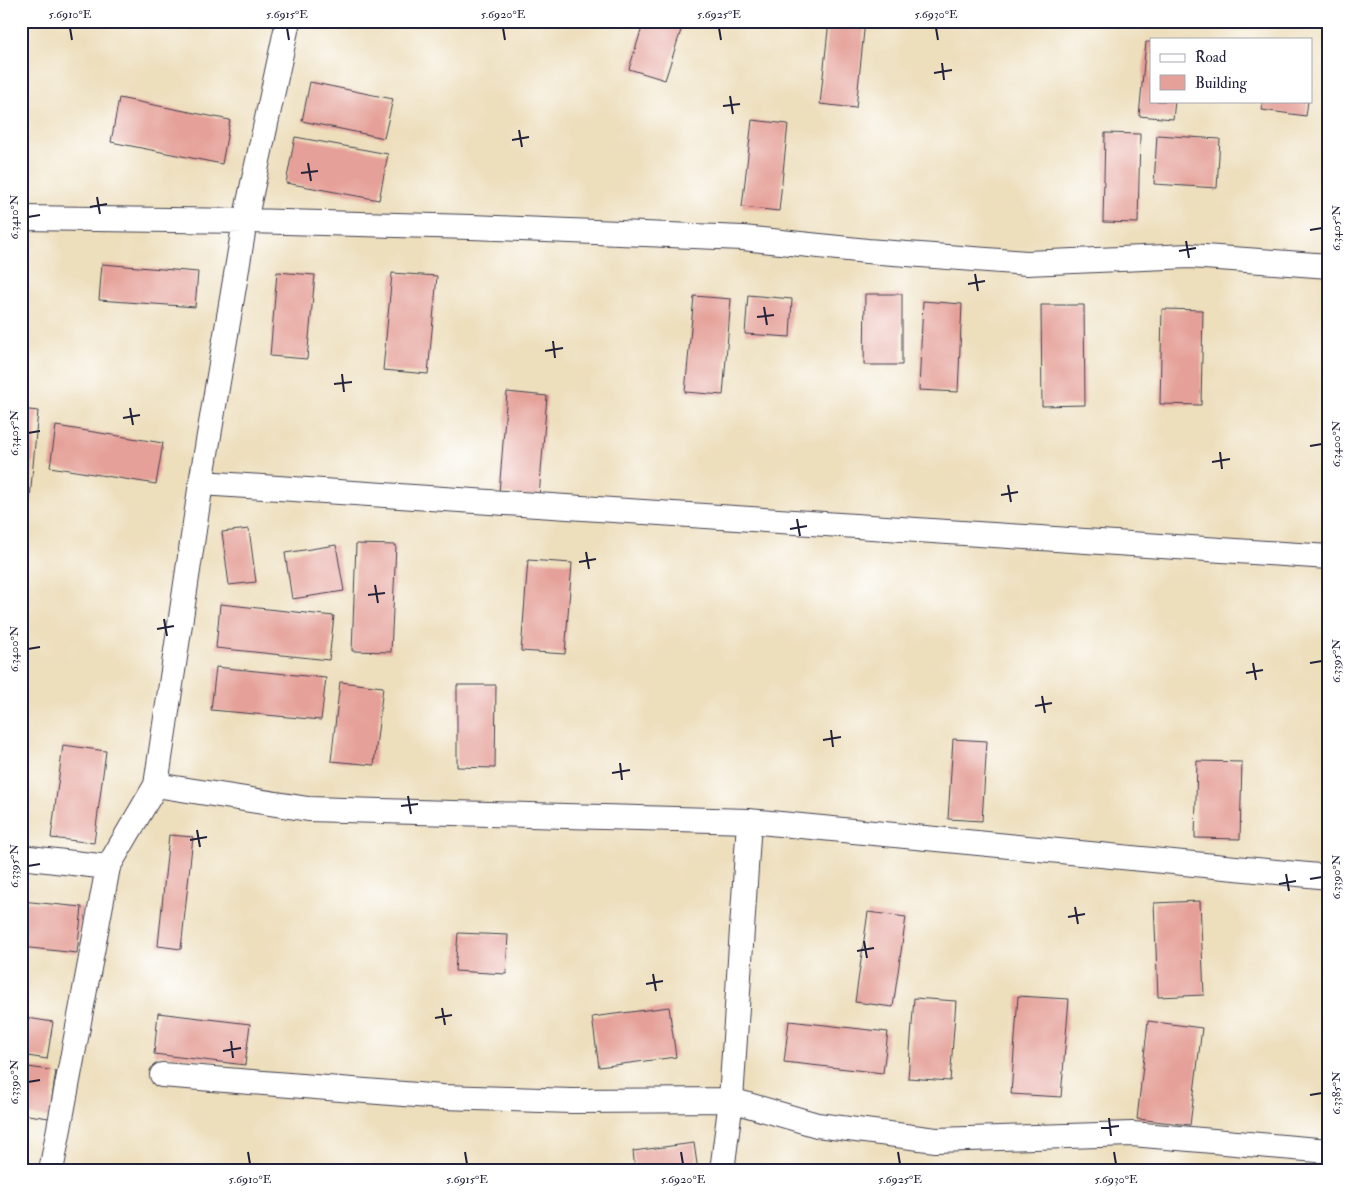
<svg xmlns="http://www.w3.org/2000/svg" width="1350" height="1192" font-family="'IM FELL Double Pica',serif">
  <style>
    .building { fill: #e5a199 }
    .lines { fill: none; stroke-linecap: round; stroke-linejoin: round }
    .street-casing { stroke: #403e4e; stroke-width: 26 }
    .street { stroke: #fff; stroke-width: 24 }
    .ticks { fill: none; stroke: #22223b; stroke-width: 2 }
    .neatline { fill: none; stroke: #22223b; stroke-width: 2 }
    .ticks-label { font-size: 12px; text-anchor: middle; fill: #22223b }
  </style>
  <rect width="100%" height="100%" fill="#fff"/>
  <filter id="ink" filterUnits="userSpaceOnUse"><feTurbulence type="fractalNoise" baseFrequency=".02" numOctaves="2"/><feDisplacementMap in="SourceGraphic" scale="10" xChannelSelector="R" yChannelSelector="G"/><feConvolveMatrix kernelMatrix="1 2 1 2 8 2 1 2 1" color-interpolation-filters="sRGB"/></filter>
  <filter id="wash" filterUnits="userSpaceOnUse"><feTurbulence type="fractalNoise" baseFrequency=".0096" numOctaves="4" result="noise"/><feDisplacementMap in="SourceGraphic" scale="20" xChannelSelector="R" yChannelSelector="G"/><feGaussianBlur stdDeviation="1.12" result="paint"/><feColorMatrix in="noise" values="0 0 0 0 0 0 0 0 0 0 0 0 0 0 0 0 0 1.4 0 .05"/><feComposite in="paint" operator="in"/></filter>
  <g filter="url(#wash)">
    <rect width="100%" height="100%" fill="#eddebc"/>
    <g id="blocks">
      <path class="building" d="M644,21H684L665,80L629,69Z
        M829,21H865L856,108L820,104Z
        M1146,42H1151V101H1175L1173,119L1139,116Z
        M310,82L393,99L384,138L302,121Z
        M119,98L230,120L222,164L111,142Z
        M1263,101H1308L1306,116L1262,110Z
        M752,120L788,124L779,211L742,207Z
        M1105,133L1140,134L1138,223L1103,222Z
        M1157,135L1220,139L1217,188L1154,184Z
        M295,137L388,154L379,200L286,183Z
        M102,264L198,272L195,307L99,300Z
        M277,272L315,275L307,359L270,356Z
        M392,273L437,276L428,374L383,370Z
        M865,294H902V365H864Z
        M748,295L792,299L790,337L745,334Z
        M694,296L731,299L723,395L685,392Z
        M923,301L962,304L958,392L919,390Z
        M1041,305H1084L1085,405L1042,406Z
        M1162,309L1203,310L1201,405L1160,404Z
        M507,392L547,396L539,497L499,493Z
        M21,409L38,411L27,531H21Z
        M56,426L163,443L156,484L50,467Z
        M249,529L256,582L229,585L222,532Z
        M356,544L396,545L391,652L352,651Z
        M336,545L344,591L292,599L285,553Z
        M528,560L572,563L565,654L521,651Z
        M220,604L334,616L329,660L216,648Z
        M216,667L326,678L321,720L211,710Z
        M340,682L383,687L374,765L331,761Z
        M457,685H496L495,768L457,767Z
        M953,739L987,741L982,821L948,819Z
        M63,745L106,751L94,843L51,838Z
        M1197,761L1242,762L1240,839L1195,838Z
        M169,835L193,837L181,949L158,946Z
        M21,901L82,907L77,953L21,947Z
        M1200,901L1204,995L1158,997L1154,903Z
        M868,912L906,917L893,1007L855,1002Z
        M458,933L508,935L506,974L455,971Z
        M1018,996L1069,999L1061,1097L1011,1094Z
        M914,998L956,1001L950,1081L908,1078Z
        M669,1007L676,1057L599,1067L592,1017Z
        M158,1013L250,1024L245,1065L154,1054Z
        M21,1017L53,1022L47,1059L21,1055Z
        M789,1021L888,1032L883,1073L784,1062Z
        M1148,1021L1202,1028L1190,1125L1137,1119Z
        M21,1066L56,1071L49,1118L21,1114Z
        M694,1143L698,1171H635L633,1151Z"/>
    </g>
  </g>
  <g filter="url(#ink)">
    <use href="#blocks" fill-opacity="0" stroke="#403e4e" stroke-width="1"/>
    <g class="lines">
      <g class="street-casing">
        <path id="street" d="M21,218L245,221L471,227L743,238L867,251L1027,263L1190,256L1329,266
          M201,483L1329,557
          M156,785L308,809L749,821L1329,877
          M21,857L108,867
          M162,1075L442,1097L572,1101L731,1100L817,1125L936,1140L1132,1134L1329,1151
          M51,1171L108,867L156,785L201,483L245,221L288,21
          M722,1171L731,1100L749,821"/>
      </g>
      <use href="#street" class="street"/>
    </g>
  </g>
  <path class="ticks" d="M70,28L72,40M287,28L289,40M503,28L505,40M719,28L721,40M936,28L938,40M942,63L944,80M934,73L952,70M730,96L733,114M723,106L740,104M519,130L522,147M512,140L529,137M308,163L311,181M301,173L318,171M97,197L100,214M90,207L107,204M28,217L40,215M1310,230L1322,228M1186,241L1189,258M1179,251L1196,248M975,274L978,291M968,284L985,281M764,307L767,325M757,317L774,315M553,341L555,358M545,351L563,348M342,374L344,392M334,384L352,382M130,408L133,425M123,418L140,415M28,433L40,431M1310,446L1322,444M1220,452L1222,469M1212,462L1230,459M1008,485L1011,502M1001,495L1018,492M797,519L800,536M790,529L807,526M586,552L589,569M579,562L596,559M375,585L378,603M368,595L385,593M164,619L167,636M157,629L174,626M28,649L40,647M1253,663L1256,680M1310,663L1322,661M1246,673L1263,670M1042,696L1045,713M1035,706L1052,703M831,730L833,747M823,740L841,737M620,763L622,780M612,773L630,770M408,796L411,814M401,806L418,804M197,830L200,847M190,840L207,837M28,866L40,864M1286,874L1289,891M1310,879L1322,877M1279,884L1296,881M1075,907L1078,924M1068,917L1085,914M864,941L867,958M857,951L874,948M653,974L656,991M646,984L663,981M442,1008L445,1025M435,1018L452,1015M231,1041L233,1058M223,1051L241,1048M28,1082L40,1080M1310,1095L1322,1093M1109,1118L1111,1136M1101,1128L1119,1126M248,1152L250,1164M465,1152L467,1164M681,1152L683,1164M898,1152L900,1164M1114,1152L1116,1164"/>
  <rect width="1350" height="1192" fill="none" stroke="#fff" stroke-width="55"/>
  <rect x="1150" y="38" width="162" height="65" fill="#ffffff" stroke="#a7a7b1"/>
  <rect x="1160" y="54" width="25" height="8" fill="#ffffff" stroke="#a7a7b1"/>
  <text x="1195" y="62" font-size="15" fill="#22223b">Road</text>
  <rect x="1160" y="75" width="25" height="15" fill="#e5a199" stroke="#a7a7b1"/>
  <text x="1195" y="88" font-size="15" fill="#22223b">Building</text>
  <rect x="28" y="28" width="1294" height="1136" class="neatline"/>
  <g class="ticks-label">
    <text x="70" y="18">5.6910°E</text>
    <text x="287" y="18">5.6915°E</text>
    <text x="503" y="18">5.6920°E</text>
    <text x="719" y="18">5.6925°E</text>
    <text x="936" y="18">5.6930°E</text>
    <text transform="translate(14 217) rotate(-90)" y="4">6.3410°N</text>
    <text transform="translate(1336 228) rotate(-90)" y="4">6.3405°N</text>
    <text transform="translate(14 433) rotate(-90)" y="4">6.3405°N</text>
    <text transform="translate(1336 444) rotate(-90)" y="4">6.3400°N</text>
    <text transform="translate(14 649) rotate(-90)" y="4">6.3400°N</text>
    <text transform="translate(1336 661) rotate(-90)" y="4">6.3395°N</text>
    <text transform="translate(14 866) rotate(-90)" y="4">6.3395°N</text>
    <text transform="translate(1336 877) rotate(-90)" y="4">6.3390°N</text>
    <text transform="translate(14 1082) rotate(-90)" y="4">6.3390°N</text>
    <text transform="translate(1336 1093) rotate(-90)" y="4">6.3385°N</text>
    <text x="250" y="1183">5.6910°E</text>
    <text x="467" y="1183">5.6915°E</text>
    <text x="683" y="1183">5.6920°E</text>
    <text x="900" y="1183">5.6925°E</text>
    <text x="1116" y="1183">5.6930°E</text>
  </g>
</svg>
